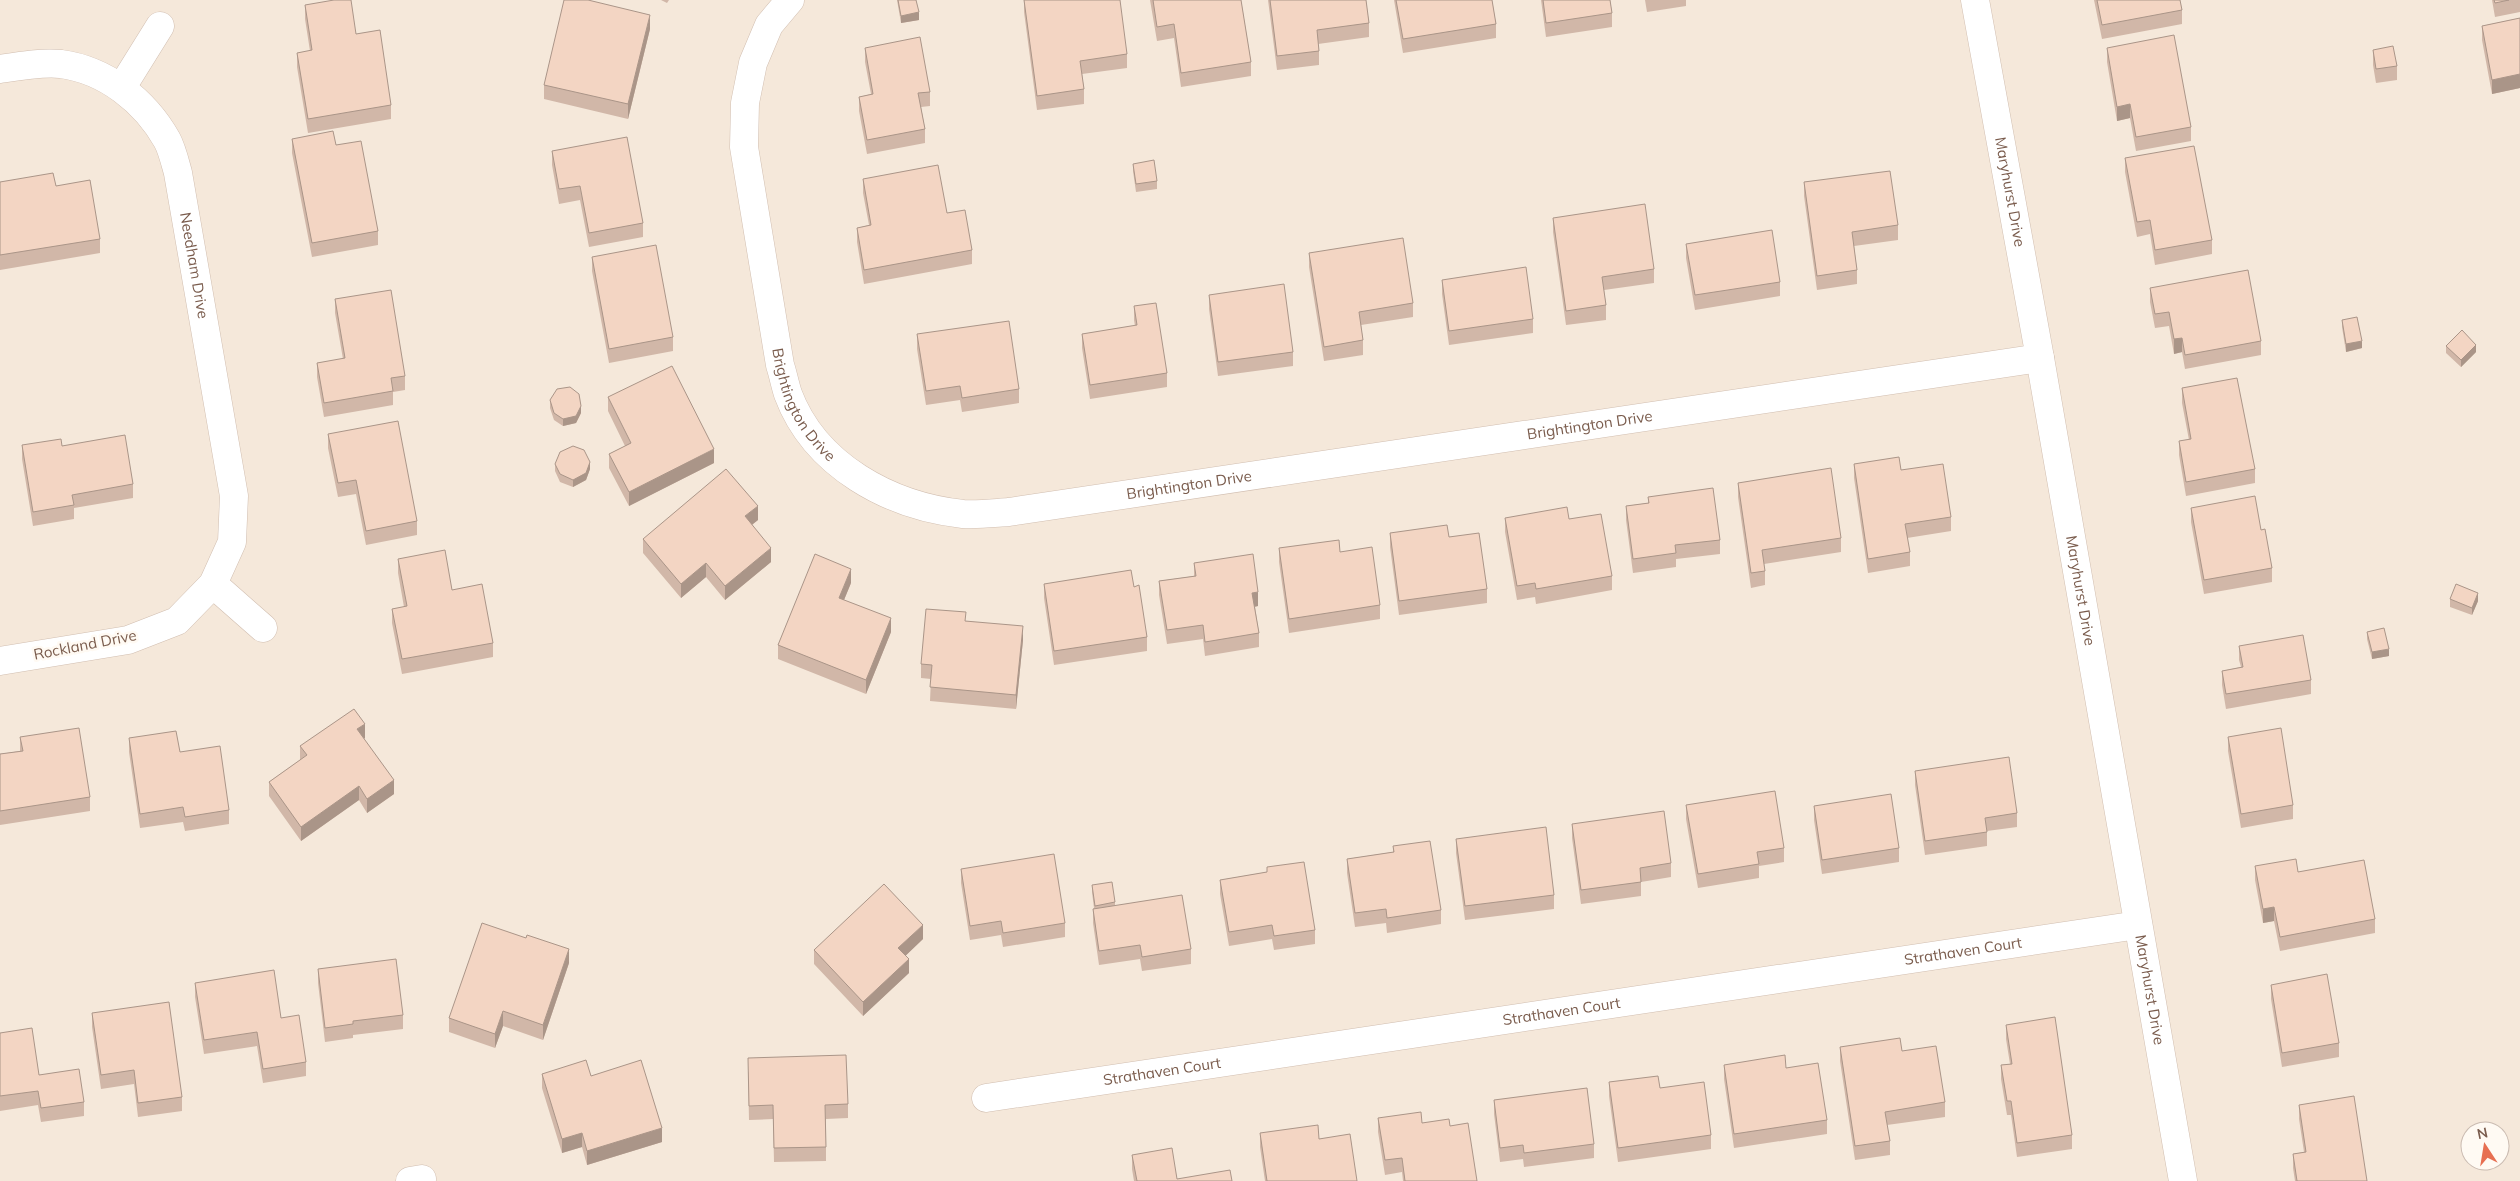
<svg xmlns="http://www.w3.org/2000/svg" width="2520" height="1181" font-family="Mulish,sans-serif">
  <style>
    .residential { fill: #f5e8da; fill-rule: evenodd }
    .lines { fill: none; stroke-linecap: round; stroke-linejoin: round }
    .minor-casing { stroke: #d1beb0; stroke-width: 29 }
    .minor { stroke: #fff; stroke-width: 28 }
    .wall { fill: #d1b7a8 }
    .shaded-wall { fill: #aa9588 }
    .building { fill: #f3d5c3; stroke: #aa9588 }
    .labels { text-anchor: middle; stroke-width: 5; stroke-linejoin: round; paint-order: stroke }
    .street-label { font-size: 15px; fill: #7a5c4d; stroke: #fffaf3 }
  </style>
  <rect width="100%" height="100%" fill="#fdf6ec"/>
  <path class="residential" d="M0,0H2520V1181H0ZM2470,1131H2500V1161H2470Z"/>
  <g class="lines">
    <g class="minor-casing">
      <g id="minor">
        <path id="s1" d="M790,0L769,25L753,63L745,103L744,147L780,365C783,374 785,385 788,394C815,466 890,506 963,514C978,515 994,513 1009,512L2040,358"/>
        <path id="s2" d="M1975,0L2040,358L2183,1181"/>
        <path id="s3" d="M0,69C19,66 42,62 61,64C106,70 145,101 167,140C172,149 175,162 178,173L234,496L232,542L213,584L177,621L128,640L0,661"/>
        <path d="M122,87L160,26"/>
        <path d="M213,584L263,628"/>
        <path id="s4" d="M986,1098L2138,925"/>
        <path d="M410,1181L422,1179"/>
      </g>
    </g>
    <use href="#minor" class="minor"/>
  </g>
  <path class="wall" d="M661,0H669L667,3Z
    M897,0H916L919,20L901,23Z
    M1024,0L1127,54V68L1082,74L1084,89V104L1037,110L1024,12Z
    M1150,0H1241L1251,62V76L1181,87L1174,38L1157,41Z
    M1268,0H1366L1369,23V37L1318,44L1319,51V65L1277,70Z
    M1394,0H1492L1496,24V38L1403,53Z
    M1541,0H1610L1612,13V27L1546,37Z
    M1645,0H1686V6L1647,12Z
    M2094,0H2180L2182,10V24L2102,39Z
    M2492,0H2520V12L2495,17Z
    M305,5L356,34L391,105V119L308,133L297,67V53L310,51L305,19Z
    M2520,18V88L2492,94L2482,40V26Z
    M650,29L628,119L544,99V85Z
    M865,48L930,92V106L921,107L925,129V143L867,154L859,111V97L871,94L865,62Z
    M2107,48L2191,127V141L2136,151L2130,118L2117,121L2107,62Z
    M2373,50L2397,66V80L2376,83L2373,65Z
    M292,139L336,145L378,231V245L312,257L292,153Z
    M552,151L643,223V237L589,247L580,200L559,204L552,165Z
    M2125,158L2212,240V254L2155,265L2150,234L2137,237L2125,172Z
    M1133,164L1157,181V189L1136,192L1133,171Z
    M863,179L947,213L972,250V264L864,284L857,242V228L869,225L863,193Z
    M0,182L56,186L100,239V253L0,270Z
    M1804,182L1898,225V240L1854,246L1857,270V284L1817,290L1804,196Z
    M1553,218L1654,269V283L1604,290L1606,305V320L1566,325L1553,232Z
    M1686,244L1780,282V296L1695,310L1686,258Z
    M1309,253L1413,303V317L1361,325L1363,340V355L1324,361L1309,267Z
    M592,257L673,337V351L609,363L592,271Z
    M1442,280L1533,319V333L1449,345L1442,294Z
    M2150,288L2261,341V355L2185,369L2182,352L2174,354L2169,326L2155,328L2150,302Z
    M1209,295L1293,352V366L1218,376L1209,309Z
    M335,299L405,376V390L393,392V405L324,417L317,377V363L343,359L335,313Z
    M1134,306L1167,373V387L1090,399L1082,348V334L1135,326L1134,320Z
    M2342,320L2362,348L2346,352L2342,327Z
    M917,334L1019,389V403L962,412L960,400L926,405L917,349Z
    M2446,346L2476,352L2461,367L2446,353Z
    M2182,388L2255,469V483L2186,496L2179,455V441L2189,440L2182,403Z
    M608,397L714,463L629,506L609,468V454L625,446L608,411Z
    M550,400L581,413L576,423L563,426L554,420L550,408Z
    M328,434L417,521V535L366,545L356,494L338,497L328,448Z
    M22,445L62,446L133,484V498L74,508V519L33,526L22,459Z
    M555,464L590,469L586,480L573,487L560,482L555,471Z
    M1854,464L1901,470L1951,517V531L1907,538L1910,552V566L1868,573L1854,478Z
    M1738,483L1841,538V552L1764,564L1765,571V585L1751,588L1738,497Z
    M1648,497L1720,540V554L1676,559V567L1633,573L1626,520V506L1648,503Z
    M2191,508L2261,530L2272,568V582L2204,594L2191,522Z
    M1505,518L1612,576V590L1536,604L1535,597L1517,600L1505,532Z
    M758,520L752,525L771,562L725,600L706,577L681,598L643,553V539Z
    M1390,533L1449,537L1487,589V603L1399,615L1390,547Z
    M1279,548L1340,552L1380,605V619L1289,633L1279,562Z
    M398,559L493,643V657L402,674L392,623V609L404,607L398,573Z
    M1194,563L1258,606L1255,607L1259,633V647L1205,656L1203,639L1167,644L1159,595V581L1194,576Z
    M851,583L844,600L891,632L866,694L778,659V645Z
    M1044,584L1134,587L1147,637V651L1054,665L1044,598Z
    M2450,599L2478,601L2472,615L2450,607Z
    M966,621L1023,640L1016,709L930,701L931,679L921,678V664Z
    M2367,632L2389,656L2372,659L2367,639Z
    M2239,646L2311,680V694L2226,709L2222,685V671L2241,667L2239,660Z
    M20,737L90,797V811L0,825V754L20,751Z
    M2228,737L2293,805V819L2241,828L2228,751Z
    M129,738L180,752L229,810V824L185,831L183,822L140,828L129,752Z
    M365,738L364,739L394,794L367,813L359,800L301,841L269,796V782L300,760V746Z
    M1915,771L2017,813V827L1987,831V846L1925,855L1915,785Z
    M1686,805L1784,848V862L1759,866V878L1698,888L1686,819Z
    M1814,806L1899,848V862L1822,874L1814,820Z
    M1572,824L1671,863V877L1641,882V896L1581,904L1572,838Z
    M1456,839L1554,895V909L1465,920L1456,853Z
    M1393,846L1441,910V924L1387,933L1386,923L1355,927L1347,873V859L1393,852Z
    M2255,866L2298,872L2375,919V933L2280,951L2274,921L2263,923L2255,880Z
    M1267,867L1315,930V944L1274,950L1272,939L1229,946L1220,894V880L1267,872Z
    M961,869L1065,923V937L1003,947L1001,935L970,940L961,883Z
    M1092,885L1115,902V905L1191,949V964L1142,971L1140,959L1099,965L1093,923V909L1094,908L1092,892Z
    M923,939L905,956L909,973L863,1016L814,964V950Z
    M569,963L543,1040L503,1026L495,1048L449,1032V1018Z
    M318,969L403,1015V1029L353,1035V1038L325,1042L318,983Z
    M195,983L281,1018L306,1062V1076L263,1083L257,1046L204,1054L195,997Z
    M2271,985L2339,1043V1057L2282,1067L2271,999Z
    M92,1013L182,1097V1111L138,1117L134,1084L101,1089L92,1027Z
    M2006,1025L2072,1135V1149L2017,1157L2011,1115H2007L2001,1079V1065L2010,1064L2006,1039Z
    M0,1033L39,1075L84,1102V1116L41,1122L38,1105L0,1111Z
    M1840,1047L1902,1051L1945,1102V1117L1887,1125L1890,1141V1155L1855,1160L1840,1061Z
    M1724,1065L1827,1120V1134L1734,1148L1724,1079Z
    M748,1072L848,1104V1118L826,1119V1161L774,1162L773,1119L749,1120Z
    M542,1074L591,1076L662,1142L587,1165L582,1147L562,1153L542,1088Z
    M1609,1082L1711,1135V1149L1618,1162L1609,1096Z
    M1494,1100L1594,1144V1158L1524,1167L1523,1159L1500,1162L1494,1114Z
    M2299,1105L2367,1181H2295L2293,1168V1154L2304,1152L2299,1119Z
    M1378,1118L1450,1126L1477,1181H1403L1402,1172L1385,1175L1378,1132Z
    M1260,1133L1357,1181H1265L1260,1147Z
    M1132,1155L1177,1179L1232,1181H1134L1132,1169Z"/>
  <path class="shaded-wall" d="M919,12V20L901,23V16Z
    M650,15V29L628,119V104Z
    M2520,74V88L2492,94V80Z
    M2130,104V118L2117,121V107Z
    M2182,338V352L2174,354V339Z
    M2362,341V348L2346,352V344Z
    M2476,345V352L2461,367V360Z
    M581,406V413L576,423L563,426V419Z
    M714,449V463L629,506V492Z
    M590,462V469L586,480L573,487V480Z
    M758,506V520L745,530V516Z
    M771,548V562L725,600V586Z
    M706,563V577L681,598V584Z
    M851,569V583L839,612V598Z
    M1258,592V606L1252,607V593Z
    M2478,593V601L2472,615V608Z
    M891,618V632L866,694V680Z
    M1023,626V640L1016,709V695Z
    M2389,649V656L2372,659V652Z
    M365,724V738L357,743V729Z
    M394,780V794L367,813V799Z
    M359,786V800L301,841V827Z
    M2274,907V921L2263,923V909Z
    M923,925V939L898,963V948Z
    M569,949V963L543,1040V1025Z
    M909,959V973L863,1016V1002Z
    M503,1011V1026L495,1048V1034Z
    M662,1128V1142L587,1165V1151Z
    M582,1133V1147L562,1153V1139Z"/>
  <path class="building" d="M334,0H351L356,34L380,30L391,105L308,119L297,53L312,50L305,5Z
    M564,0H588L650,15L628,104L544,85Z
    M898,0H916L919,12L901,16Z
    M1024,0H1120L1127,54L1080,61L1084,89L1037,96Z
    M1153,0H1241L1251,62L1181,73L1174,24L1157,27Z
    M1270,0H1366L1369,23L1317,30L1319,51L1277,56Z
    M1396,0H1492L1496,24L1403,39Z
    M1543,0H1610L1612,13L1546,23Z
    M2097,0H2180L2182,10L2102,25Z
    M2494,0H2509L2495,3Z
    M2520,18V74L2492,80L2482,26Z
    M2174,35L2191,127L2136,137L2130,104L2117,107L2107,48Z
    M920,37L930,92L918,93L925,129L867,140L859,97L873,94L865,48Z
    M2393,46L2397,66L2376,69L2373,50Z
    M333,131L336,145L361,141L378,231L312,243L292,139Z
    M627,137L643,223L589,233L580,186L559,189L552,151Z
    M2194,146L2212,240L2155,250L2150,220L2137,222L2125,158Z
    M1154,160L1157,181L1136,184L1133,164Z
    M938,165L947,213L965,210L972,250L864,270L857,228L871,225L863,179Z
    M1890,171L1898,225L1852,232L1857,270L1817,276L1804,182Z
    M53,173L56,186L90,180L100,239L0,255V182Z
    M1645,204L1654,269L1602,277L1606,305L1566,311L1553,218Z
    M1772,230L1780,282L1695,295L1686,244Z
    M1403,238L1413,303L1359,312L1363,340L1324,347L1309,253Z
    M656,245L673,337L609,349L592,257Z
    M1526,267L1533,319L1449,331L1442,280Z
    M2248,270L2261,341L2185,355L2182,338L2174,339L2169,312L2155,314L2150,288Z
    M1284,284L1293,352L1218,362L1209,295Z
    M391,290L405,376L391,378L393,391L324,403L317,363L345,358L335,299Z
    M1156,303L1167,373L1090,385L1082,334L1137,325L1134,306Z
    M2357,317L2362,341L2346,344L2342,320Z
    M1009,321L1019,389L962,398L960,386L926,391L917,334Z
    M2462,330L2476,345L2461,360L2446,346Z
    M672,366L714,449L629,492L609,454L631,443L608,397Z
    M2237,378L2255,469L2186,482L2179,441L2191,439L2182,388Z
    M570,387L579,394L581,406L576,416L563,419L554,413L550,400L557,389Z
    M398,421L417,521L366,531L356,480L338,483L328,434Z
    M125,435L133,484L72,495L74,505L33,512L22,445L61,439L62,446Z
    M573,446L584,450L590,462L586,473L573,480L560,474L555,464L560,452Z
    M1899,457L1901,470L1943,464L1951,517L1905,524L1910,552L1868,559L1854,464Z
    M1831,468L1841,538L1762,550L1765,571L1751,573L1738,483Z
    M726,469L758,506L745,516L771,548L725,586L706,563L681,584L643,539Z
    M1713,488L1720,540L1675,545L1676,553L1633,559L1626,506L1649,503L1648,497Z
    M2255,496L2261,530L2265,529L2272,568L2204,580L2191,508Z
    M1567,507L1569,519L1601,514L1612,576L1536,589L1535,583L1517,586L1505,518Z
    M1447,525L1449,537L1479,533L1487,589L1399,601L1390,533Z
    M1339,540L1340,552L1372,547L1380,605L1289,619L1279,548Z
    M445,550L452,590L482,584L493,643L402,659L392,609L407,606L398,559Z
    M815,554L851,569L839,598L891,618L866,680L778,645Z
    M1253,554L1258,592L1252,593L1259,633L1205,642L1203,625L1167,630L1159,581L1196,576L1194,563Z
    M1131,570L1134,587L1139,585L1147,637L1054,651L1044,584Z
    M2456,584L2478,593L2472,608L2450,599Z
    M926,609L966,612L965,621L1023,626L1016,695L930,687L932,665L921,664Z
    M2384,628L2389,649L2372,652L2367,632Z
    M2303,635L2311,680L2226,694L2222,671L2243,667L2239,646Z
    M354,709L365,724L357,729L394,780L367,799L359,786L301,827L269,782L307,755L300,746Z
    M79,728L90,797L0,811V754L23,751L20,737Z
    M2281,728L2293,805L2241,814L2228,737Z
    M176,731L180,752L220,746L229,810L185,817L183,807L140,814L129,738Z
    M2009,757L2017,813L1985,818L1987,832L1925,841L1915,771Z
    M1775,791L1784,848L1757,852L1759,864L1698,874L1686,805Z
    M1891,794L1899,848L1822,860L1814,806Z
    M1664,811L1671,863L1640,868L1641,882L1581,890L1572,824Z
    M1546,827L1554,895L1465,906L1456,839Z
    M1430,841L1441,910L1387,918L1386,909L1355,913L1347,859L1394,852L1393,846Z
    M1054,854L1065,923L1003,933L1001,921L970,926L961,869Z
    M2296,859L2298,872L2364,860L2375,919L2280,937L2274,907L2263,909L2255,866Z
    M1304,862L1315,930L1274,936L1272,925L1229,932L1220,880L1267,872V867Z
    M1112,882L1115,902L1095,906L1092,885Z
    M884,884L923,925L898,948L909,959L863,1002L814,950Z
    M1182,895L1191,949L1142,957L1140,945L1099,951L1093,909Z
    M482,923L526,938L527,935L569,949L543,1025L503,1011L495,1034L449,1018Z
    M396,959L403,1015L353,1021V1024L325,1028L318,969Z
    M274,970L281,1018L299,1015L306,1062L263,1069L257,1032L204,1040L195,983Z
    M2327,974L2339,1043L2282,1053L2271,985Z
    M169,1002L182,1097L138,1103L134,1070L101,1075L92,1013Z
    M2055,1017L2072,1135L2017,1143L2011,1101H2007L2001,1065L2012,1064L2006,1025Z
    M32,1028L39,1075L79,1069L84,1102L41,1108L38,1091L0,1096V1033Z
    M1900,1038L1902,1051L1936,1046L1945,1102L1885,1112L1890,1141L1855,1146L1840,1047Z
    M846,1055L848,1104L825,1105L826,1147L774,1148L773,1105L749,1106L748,1058Z
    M1785,1055L1786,1068L1818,1063L1827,1120L1734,1134L1724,1065Z
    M586,1060L591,1076L641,1060L662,1128L587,1151L582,1133L562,1139L542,1074Z
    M1658,1076L1660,1088L1704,1082L1711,1135L1618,1148L1609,1082Z
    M1587,1088L1594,1144L1524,1153L1523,1145L1500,1148L1494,1100Z
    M2354,1096L2367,1181H2297L2293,1154L2306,1152L2299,1105Z
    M1421,1112L1422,1123L1449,1119L1450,1126L1468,1123L1477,1181H1405L1402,1158L1385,1160L1378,1118Z
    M1318,1125L1319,1139L1350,1134L1357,1181H1267L1260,1133Z
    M1172,1148L1177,1179L1230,1170L1232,1181H1137L1132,1155Z"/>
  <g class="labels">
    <g class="street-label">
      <text dy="5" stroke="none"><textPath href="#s2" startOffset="195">Maryhurst Drive</textPath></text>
      <text dy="5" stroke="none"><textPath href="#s3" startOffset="325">Needham Drive</textPath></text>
      <text dy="5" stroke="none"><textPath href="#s1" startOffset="426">Brightington Drive</textPath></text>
      <text dy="5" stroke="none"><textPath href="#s1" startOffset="1266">Brightington Drive</textPath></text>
      <text dy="5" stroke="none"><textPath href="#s1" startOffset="861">Brightington Drive</textPath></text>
      <text dy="5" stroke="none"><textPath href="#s2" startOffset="600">Maryhurst Drive</textPath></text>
      <text transform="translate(85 645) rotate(-11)" y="5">Rockland Drive</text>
      <text dy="5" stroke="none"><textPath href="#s4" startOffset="988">Strathaven Court</textPath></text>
      <text dy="5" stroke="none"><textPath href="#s2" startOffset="1005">Maryhurst Drive</textPath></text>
      <text dy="5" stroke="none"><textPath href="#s4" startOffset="582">Strathaven Court</textPath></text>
      <text dy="5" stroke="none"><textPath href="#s4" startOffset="178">Strathaven Court</textPath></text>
    </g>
  </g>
  <g transform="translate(2485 1146) rotate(348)"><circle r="24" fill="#fffaf3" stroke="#cabbb1"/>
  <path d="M0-4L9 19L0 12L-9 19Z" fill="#e76f51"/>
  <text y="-8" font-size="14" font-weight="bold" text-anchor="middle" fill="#7a5c4d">N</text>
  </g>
</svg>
